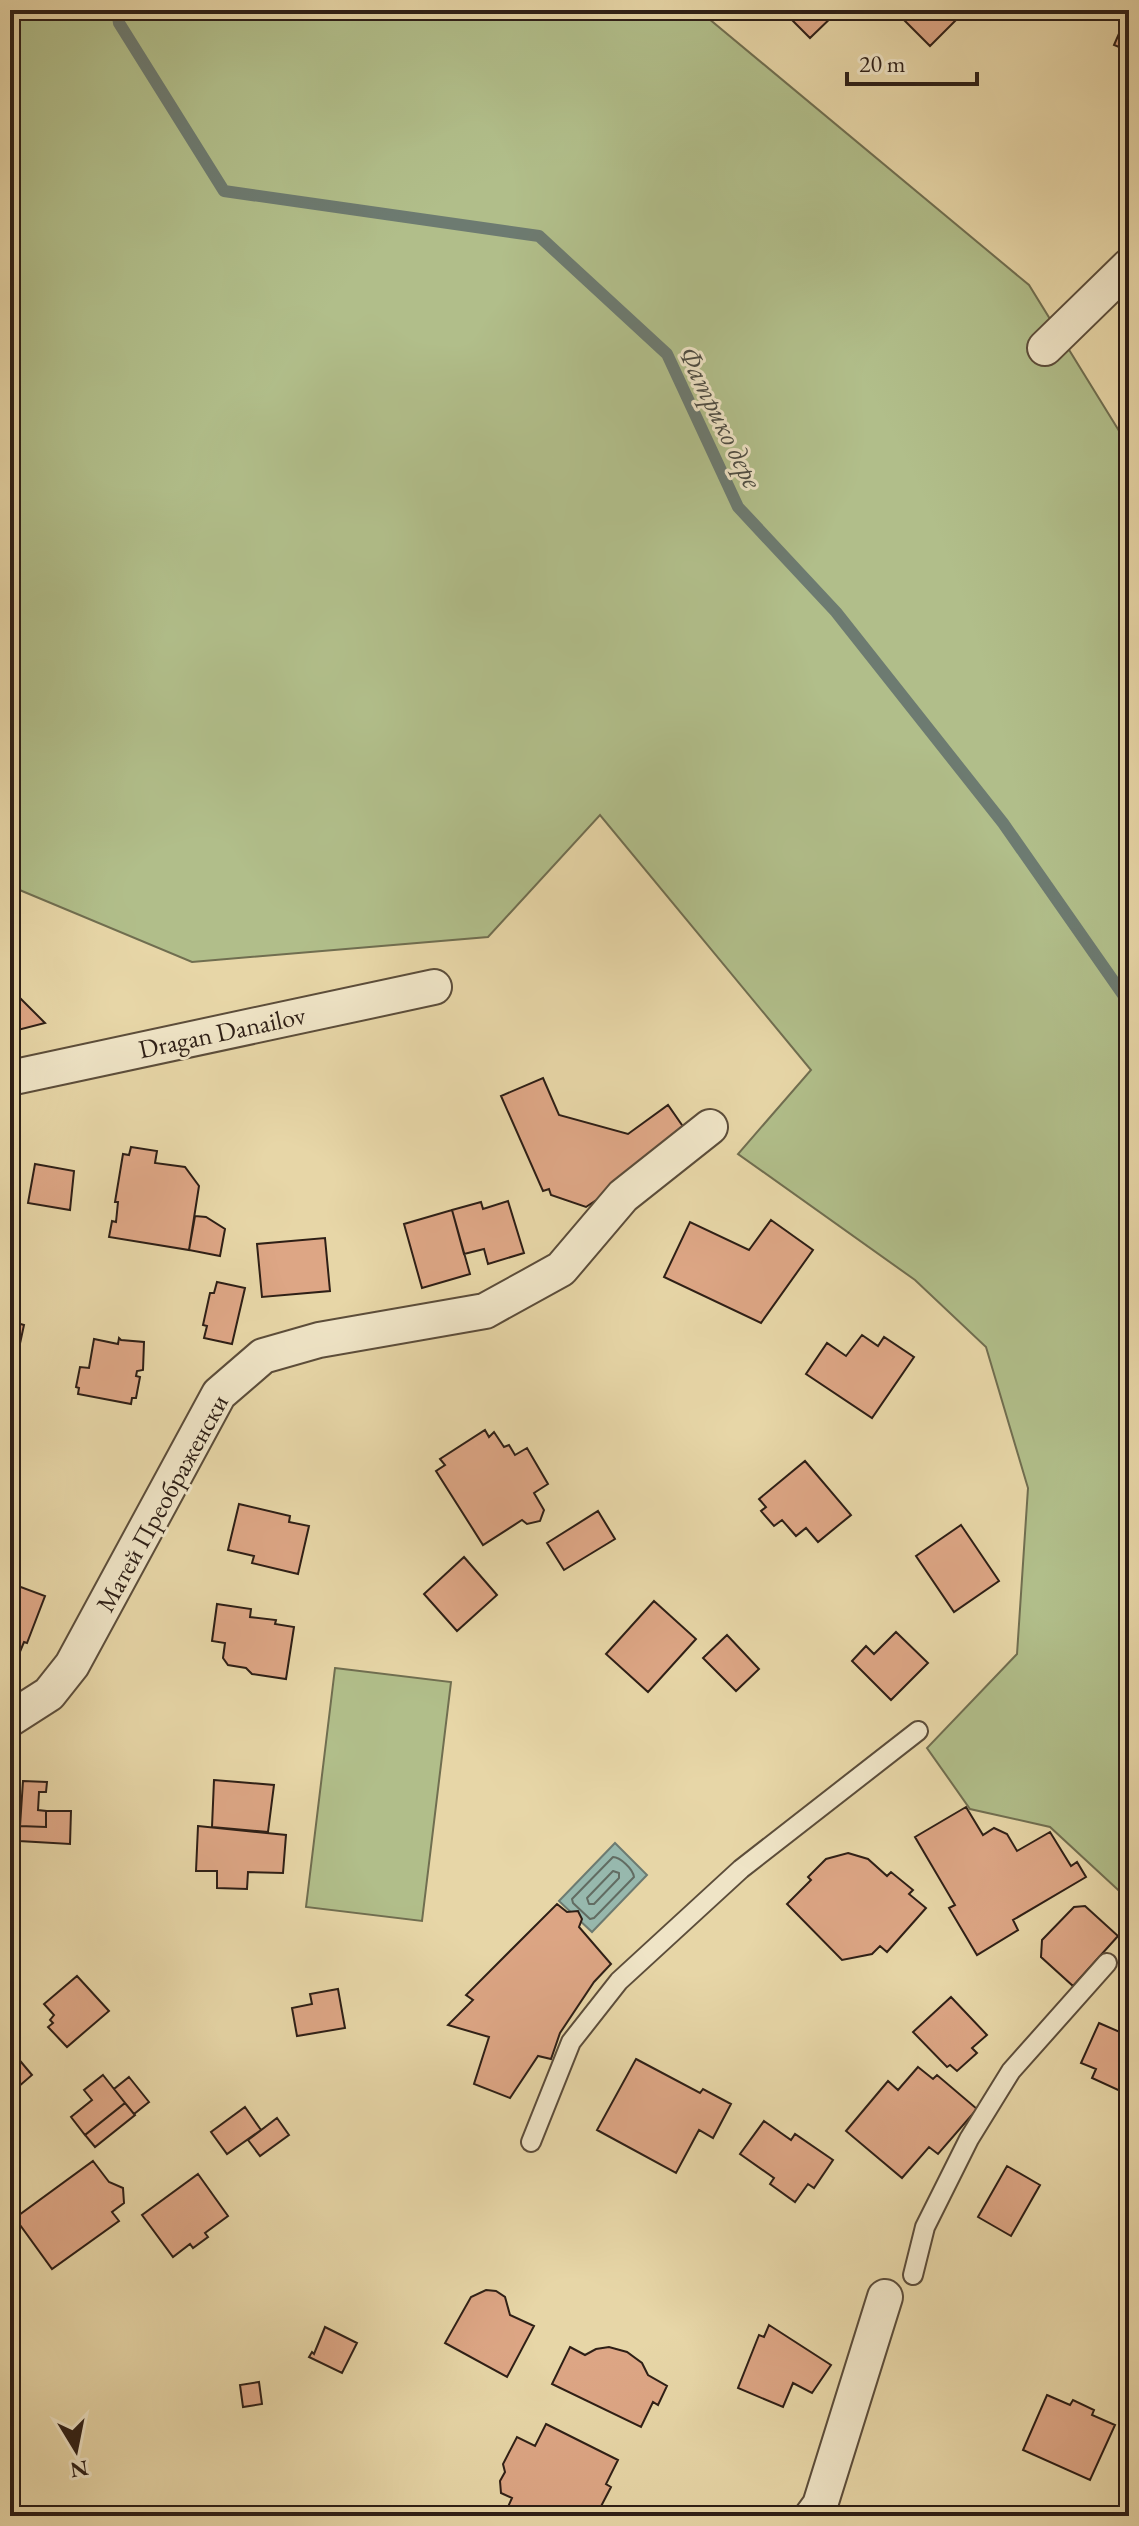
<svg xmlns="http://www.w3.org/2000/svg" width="1139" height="2526" font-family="'EB Garamond',serif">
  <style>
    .green { fill: #b1be8a; stroke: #706e50; stroke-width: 2 }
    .water { fill: #97b8ad; stroke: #6d7b71; stroke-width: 2 }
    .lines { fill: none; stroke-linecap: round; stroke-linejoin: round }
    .shore { stroke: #626c62; stroke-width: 2 }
    .stream { stroke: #6d7b71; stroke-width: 12 }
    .building { fill: #dda685; stroke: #2e1f16; stroke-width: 2 }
    .service-casing { stroke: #5c4d3a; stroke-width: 22 }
    .minor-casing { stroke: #5c4d3a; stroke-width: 38 }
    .service { stroke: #efe4c6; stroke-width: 18 }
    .minor { stroke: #efe4c6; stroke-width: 34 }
    .labels { text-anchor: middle; stroke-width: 6; stroke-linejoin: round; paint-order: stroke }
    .street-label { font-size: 26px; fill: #2e1f16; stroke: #efe4c6 }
    .water-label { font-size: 28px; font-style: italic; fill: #4e4d43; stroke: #efe4c6 }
  </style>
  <rect width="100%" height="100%" fill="#e7d6a7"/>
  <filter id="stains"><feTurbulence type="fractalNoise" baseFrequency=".0025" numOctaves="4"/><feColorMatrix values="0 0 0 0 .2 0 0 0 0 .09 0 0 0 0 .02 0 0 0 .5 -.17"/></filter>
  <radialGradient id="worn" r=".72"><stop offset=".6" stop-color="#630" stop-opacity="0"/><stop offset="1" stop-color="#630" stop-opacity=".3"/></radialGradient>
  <path class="green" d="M10,10H708V18L1029,285L1129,447V1900L1050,1827L970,1809L927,1748L1017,1654L1028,1488L986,1347L915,1280L738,1154L811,1070L600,815L488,937L192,962L10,886Z
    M335,1668L451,1682L422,1921L306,1907Z"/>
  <path class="water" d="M615,1843L647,1875L592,1932L559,1901Z"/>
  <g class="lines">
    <path class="shore" d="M613,1857C620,1857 633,1869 634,1877L594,1918L590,1919L573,1903L572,1899Z
      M613,1871L619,1873V1878L594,1904H589L587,1898Z"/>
    <path class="stream" d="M117,10L119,23L224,191L539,236L667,354L738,507L836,612L1003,823L1124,996L1126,1154L1129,1163"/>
  </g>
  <path class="building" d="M782,10H839L810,38Z
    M897,10H966L930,46L895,11Z
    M1129,11V51L1114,45Z
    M10,988L45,1023L10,1032Z
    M543,1078L559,1115L628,1134L668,1105L691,1138L597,1205L595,1201L586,1207L551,1195L549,1189L543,1191L501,1096Z
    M131,1147L157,1151L155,1163L185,1167L199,1186L189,1250L109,1237L112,1221L116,1222L118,1202H115L123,1154L129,1155Z
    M35,1164L74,1171L70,1210L28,1203Z
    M508,1201L524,1253L488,1264L484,1249L464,1254L452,1210L481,1202L483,1209Z
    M452,1210L470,1274L422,1288L404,1224Z
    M195,1216L206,1217L225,1229L220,1256L189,1250Z
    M771,1220L813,1250L761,1323L664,1277L690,1222L749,1250Z
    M325,1238L330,1291L262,1297L257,1244Z
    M217,1282L245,1288L232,1344L204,1338L207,1326L203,1325L210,1293H214Z
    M10,1321L24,1325L13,1376L10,1375Z
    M862,1335L878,1346L884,1337L914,1357L872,1418L806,1374L827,1343L846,1356Z
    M119,1338L121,1340L144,1342L143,1370L137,1371L136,1376L140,1377L136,1398H132L131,1404L78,1394L79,1388L76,1387L80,1367L89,1368L94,1339L118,1344Z
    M485,1430L489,1437L494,1432L504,1447L509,1445L515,1455L527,1448L548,1484L534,1493L544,1510L540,1521L527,1524L522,1520L483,1545L436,1471L445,1465L440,1459Z
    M805,1461L851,1515L818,1542L806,1528L796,1536L782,1520L774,1526L761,1511L766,1507L759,1499Z
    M239,1504L290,1516L289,1522L309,1526L298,1574L252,1563L254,1556L228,1550Z
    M598,1511L615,1539L564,1570L547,1543Z
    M961,1525L999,1581L954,1612L916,1556Z
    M464,1557L497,1595L457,1631L424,1594Z
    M10,1583L45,1596L27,1643L24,1642L17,1659L10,1656Z
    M654,1601L696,1639L648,1692L606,1654Z
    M217,1604L251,1609L250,1617L276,1620L275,1624L294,1627L286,1679L252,1674L246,1668L228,1665L223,1658L225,1643L212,1641Z
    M896,1632L928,1663L891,1700L852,1661L866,1646L874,1654Z
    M727,1635L759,1669L736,1691L703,1658Z
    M214,1780L274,1785L268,1832L212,1827Z
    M23,1781L47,1782L46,1792H39L38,1810L46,1811V1827L20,1826Z
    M966,1807L983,1835L994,1828L1007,1834L1017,1851L1050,1832L1071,1866L1077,1862L1086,1877L1013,1920L1018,1930L977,1955L949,1908L955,1905L915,1837Z
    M46,1811H71L70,1844L19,1841L20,1826L46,1827Z
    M198,1826L286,1835L283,1873L248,1872L247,1889L217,1888V1871H196Z
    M848,1853L868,1859L887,1876L891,1872L913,1890L909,1894L926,1908L887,1952L880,1946L872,1954L842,1960L787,1904L811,1880L808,1877L826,1859Z
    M557,1904L567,1912L578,1911L582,1919L579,1927L611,1964L594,1982L560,2033L551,2059L538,2056L510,2098L474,2084L489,2037L448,2025L473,2000L466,1995Z
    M1085,1906L1118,1936L1073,1986L1041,1957L1042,1940L1074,1907Z
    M77,1976L109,2011L67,2047L48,2027L53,2023L50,2020L54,2015L44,2004Z
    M338,1989L345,2028L297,2036L292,2008L312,2004L310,1994Z
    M951,1997L987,2035L972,2048L977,2053L957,2071L950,2065L947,2067L913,2032Z
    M1099,2023L1129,2036V2095L1092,2078L1096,2069L1081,2063Z
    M11,2050L32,2075L10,2094V2051Z
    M636,2059L700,2093L703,2089L731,2104L713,2138L699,2130L676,2173L597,2130Z
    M918,2067L933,2079L937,2075L977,2109L938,2154L929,2147L902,2178L846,2131L888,2081L898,2090Z
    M103,2075L125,2103L85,2135L71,2117L92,2100L84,2090Z
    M129,2077L149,2102L134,2114L114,2089Z
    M125,2103L135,2115L95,2147L85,2135Z
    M245,2107L261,2130L227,2154L211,2132Z
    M277,2118L289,2135L260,2156L248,2140Z
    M764,2121L791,2140L795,2134L833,2160L814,2188L808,2184L795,2202L770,2184L774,2178L740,2154Z
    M93,2161L109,2182L123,2188L124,2203L112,2212L119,2221L52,2269L15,2218Z
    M1007,2166L1040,2185L1011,2236L978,2217Z
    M198,2174L228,2216L205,2233L208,2237L193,2248L190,2244L173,2257L142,2215Z
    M486,2290L496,2291L505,2297L510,2315L534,2326L507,2377L445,2343L471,2297Z
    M769,2325L831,2365L812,2393L793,2383L783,2407L738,2388L759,2335L764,2337Z
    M325,2327L357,2343L342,2373L309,2357L312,2352L314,2354Z
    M570,2347L585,2355L596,2349L609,2347L627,2352L642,2363L648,2375L667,2386L658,2405L653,2402L641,2427L552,2384Z
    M259,2382L262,2404L243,2407L240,2385Z
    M1047,2395L1070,2405L1073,2400L1094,2410L1092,2415L1115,2425L1090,2480L1023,2450Z
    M546,2424L618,2460L606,2484L611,2487L596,2516H521L507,2509L512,2498L501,2493L500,2481L505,2472L503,2464L517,2437L535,2446Z"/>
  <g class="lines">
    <g class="service-casing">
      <path id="service" d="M531,2142L571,2042L619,1981L741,1869L918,1731
        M913,2275L925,2227L969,2139L1011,2071L1107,1963"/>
    </g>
    <g class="minor-casing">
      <path id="minor" d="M1045,348L1129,266
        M10,1078L434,987
        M10,1719L49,1694L72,1665L219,1394L263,1356L319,1340L485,1311L561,1269L623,1196L710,1127
        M812,2516L820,2505L885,2297"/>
    </g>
    <use href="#service" class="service"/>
    <use href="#minor" class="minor"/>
  </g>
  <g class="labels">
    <g class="street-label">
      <text transform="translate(222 1032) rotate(-12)" y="9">Dragan Danailov</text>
      <text transform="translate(162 1503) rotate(-61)" y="9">Матей Преображенски</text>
    </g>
    <g class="water-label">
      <text transform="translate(721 417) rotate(64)" y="10">Фатрико дере</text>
    </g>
  </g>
  <rect width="1139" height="2526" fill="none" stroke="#e7d6a7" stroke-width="40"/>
  <rect x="12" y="12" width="1115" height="2502" fill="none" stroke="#2e1f16" stroke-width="4"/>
  <rect x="20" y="20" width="1099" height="2486" fill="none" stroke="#2e1f16" stroke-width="2"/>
  <g transform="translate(76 2450) rotate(170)" stroke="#efe4c6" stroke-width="6" paint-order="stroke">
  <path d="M0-6L14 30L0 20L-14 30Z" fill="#2e1f16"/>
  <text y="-12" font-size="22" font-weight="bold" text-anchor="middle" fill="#2e1f16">N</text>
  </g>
  <path d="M847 72v12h130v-12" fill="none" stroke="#2e1f16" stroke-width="4"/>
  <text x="859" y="72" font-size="24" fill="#2e1f16" stroke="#efe4c6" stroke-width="6" paint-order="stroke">20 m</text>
  <rect width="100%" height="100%" filter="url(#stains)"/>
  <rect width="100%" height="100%" fill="url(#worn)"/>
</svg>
